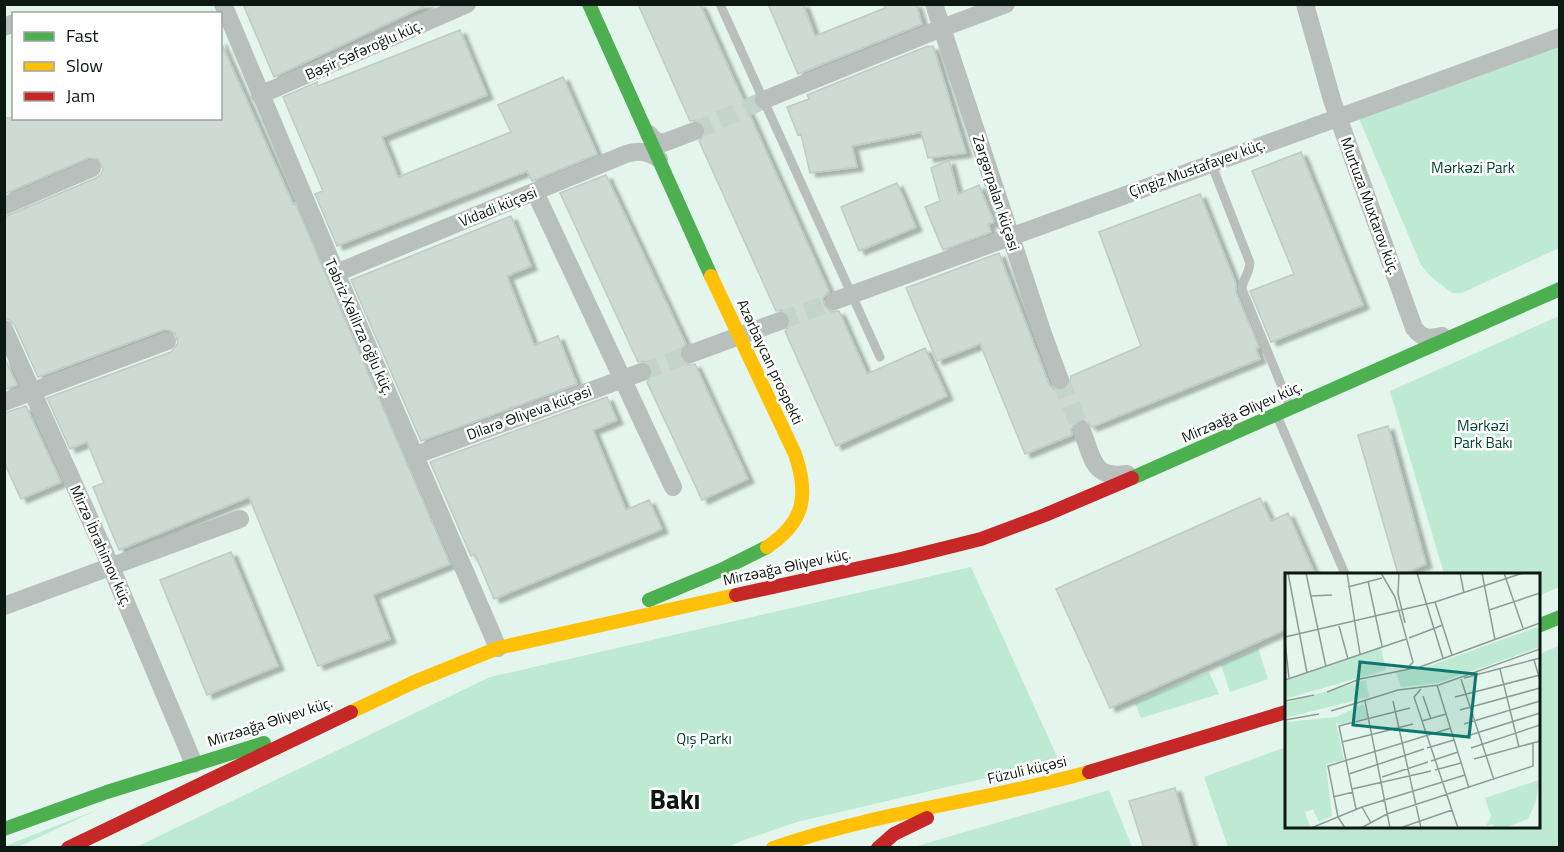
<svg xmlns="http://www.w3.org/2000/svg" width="1564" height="852" font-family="'Titillium Web',sans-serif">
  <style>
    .green { fill: #beead4 }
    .building { fill: #cddbd4; stroke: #beccc5; stroke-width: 1.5; filter: url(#shadow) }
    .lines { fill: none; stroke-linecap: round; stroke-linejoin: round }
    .street-tunnel { stroke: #c3d4cb; stroke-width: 18; stroke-dasharray: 18 9; stroke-linecap: butt }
    .lane { stroke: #b8bfbc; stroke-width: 9 }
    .street { stroke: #b8bfbc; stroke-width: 18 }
    .fast { stroke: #4caf50; stroke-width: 14 }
    .slow { stroke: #ffc107; stroke-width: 14 }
    .jam { stroke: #c62828; stroke-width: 14 }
    .labels { text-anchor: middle; stroke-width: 5; stroke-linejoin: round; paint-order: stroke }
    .street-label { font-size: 15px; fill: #0c1812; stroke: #fff }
    .park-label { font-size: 15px; fill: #00452e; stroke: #fff }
    .town-label { font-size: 27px; font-weight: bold; fill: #0c1812; stroke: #fff }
    .inset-road { fill: none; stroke: #8d9d95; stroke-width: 1.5 }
    .view { fill: #0f766e; fill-opacity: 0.15; stroke: #0f766e; stroke-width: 3 }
    .inset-edge { fill: none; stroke: #0c1812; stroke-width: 3 }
  </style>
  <defs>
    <filter id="shadow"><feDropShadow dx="6" dy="4" stdDeviation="1.5" flood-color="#0004"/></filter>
  </defs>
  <rect width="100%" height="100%" fill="#e3f5ec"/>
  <path class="green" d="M1559,44V248L1462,293H1452L1431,277L1421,265L1358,116Z
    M1559,316V587L1539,596L1538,574H1444L1390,391Z
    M971,567L1059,761L797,822L741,841L728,847L134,848L490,677Z
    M1559,646V847H1228L1204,777L1286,747V826H1538L1539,654Z
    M1258,648L1268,679L1230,692L1221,665Z
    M1209,672L1219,694L1141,718L1135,703Z
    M1109,790L1132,847H914Z
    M99,809L18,847L5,848V846Z"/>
  <path class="building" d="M243,4H429L274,77Z
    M638,4H700L829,291L823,298L824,305L831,312L839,311L867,374L925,348L947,396L836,446L785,331L791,323L790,317L782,310L776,311L699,141L706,133L705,127L697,120L690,121Z
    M768,4H803L815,36L885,8L884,4H916L922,24L798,74Z
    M460,30L487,95L382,137L398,177L511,132L498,105L563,77L597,154L532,181L527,171L337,246L315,194L323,191L283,97L317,82L318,86Z
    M220,40L293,204L295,203L450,564L373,595L390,639L318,666L249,497L119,550L93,487L104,483L87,442L70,449L47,398L171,352L178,343L175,333L169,330H163L38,377L14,324L10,320L4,318V217L96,178L101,174L103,169L98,159L88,158L4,194V118H220Z
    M928,46L929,47L933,46L966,153L928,158L921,132L852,146L857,167L810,173L801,134L798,135L787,107L809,99L807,95Z
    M1301,152L1363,305L1271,342L1250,291L1294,274L1252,171Z
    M949,160L958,194L979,185L994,222L988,224L991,232L943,250L925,207L940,201L931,168Z
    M606,175L686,344L679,352L680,358L688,365L695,364L748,479L702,500L647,382L653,374L652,368L644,361L638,362L560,193Z
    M897,183L916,227L859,251L841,207Z
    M1200,194L1236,284V292L1259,347L1256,349L1260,359L1092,427L1084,420L1078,421L1071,429L1072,435L1025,454L980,344L937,361L906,288L999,253L1049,384L1053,389L1063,391L1069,387L1071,376L1141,346L1099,232Z
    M511,216L531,266L507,276L534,345L558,336L577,384L421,441L351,280Z
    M4,357L17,385L4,390Z
    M607,397L617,420L593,430L626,510L649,500L662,529L494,599L475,554L471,556L430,462Z
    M26,406L61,482L21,499L4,462V413Z
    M1388,426L1426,564L1403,574H1398L1358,435Z
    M1260,498L1271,521L1288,513L1315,574H1287V629L1110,708L1056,589Z
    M231,552L278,666L207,695L160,580Z
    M1175,788L1193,848H1144L1129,801Z"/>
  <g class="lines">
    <path class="street-tunnel" d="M695,131L764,100
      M780,321L834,301
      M642,372L690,354
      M1060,380L1082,431"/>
    <path class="lane" d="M720,4L880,357
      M1211,163L1250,263C1249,274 1243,279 1242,289L1289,404
      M1278,418L1345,574"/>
    <path class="street" d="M223,4L336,273L498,648
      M934,4L1043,334L1060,380
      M1305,4L1332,100L1414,328C1422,339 1430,339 1442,336
      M4,27L14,23
      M260,95L467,4
      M764,100L942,28L1006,4
      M649,134L654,140L663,143L695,131
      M535,192L673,487
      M4,206L92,168
      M336,273L626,154C638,150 648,151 659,159
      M834,301L1560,37
      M4,329L105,553L194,764
      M690,354L780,321
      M4,402L167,341
      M1082,431C1093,458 1092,479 1127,474
      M416,455L642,372
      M4,606L240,519"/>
    <path class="fast" d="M589,4L711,276
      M1132,478L1560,289
      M649,600L721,570L767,547
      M1538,626L1560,617
      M4,829L107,792L264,743"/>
    <path class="slow" d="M711,276L795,454C809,495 805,522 767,547
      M351,712L414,682L498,648L736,595
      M773,848C876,812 985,801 1089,772"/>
    <path class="jam" d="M736,595L901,559L981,539L1045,515L1132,478
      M1089,772L1286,712
      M68,848L351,712
      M878,848L894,834L927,818"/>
  </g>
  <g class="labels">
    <g class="street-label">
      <text transform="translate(364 50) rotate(-24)" y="5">Bəşir Səfəroğlu küç.</text>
      <text transform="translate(1197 168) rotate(-20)" y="5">Çingiz Mustafayev küç.</text>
      <text transform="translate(996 193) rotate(72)" y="5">Zərgərpalan küçəsi</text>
      <text transform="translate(1370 206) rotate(70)" y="5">Murtuza Muxtarov küç.</text>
      <text transform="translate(498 207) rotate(-22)" y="5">Vidadi küçəsi</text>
      <text transform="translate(359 327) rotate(66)" y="5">Təbriz Xəlilrza oğlu küç.</text>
      <text transform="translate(770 362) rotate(65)" y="5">Azərbaycan prospekti</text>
      <text transform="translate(1242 412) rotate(-24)" y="5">Mirzəağa Əliyev küç.</text>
      <text transform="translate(529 413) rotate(-20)" y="5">Dilarə Əliyeva küçəsi</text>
      <text transform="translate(101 546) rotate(66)" y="5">Mirzə İbrahimov küç.</text>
      <text transform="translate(787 567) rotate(-12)" y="5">Mirzəağa Əliyev küç.</text>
      <text transform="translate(270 722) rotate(-18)" y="5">Mirzəağa Əliyev küç.</text>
      <text transform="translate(1027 770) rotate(-13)" y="5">Füzuli küçəsi</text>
    </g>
    <g class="park-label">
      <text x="1473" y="173">Mərkəzi Park</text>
      <text x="1483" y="431">Mərkəzi<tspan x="1483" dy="17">Park Bakı</tspan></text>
      <text x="704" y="744">Qış Parkı</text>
    </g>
    <g class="town-label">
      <text x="675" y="809">Bakı</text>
    </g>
  </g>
  <g transform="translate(1285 573)">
    <rect width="255" height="255" fill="#e3f5ec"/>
    <path d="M255,53V74L153,110L116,114L111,99L136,96ZM96,75L101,97L0,126V107ZM81,107L84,124L0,145V130ZM78,131L84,145L56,152L51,149L59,187L41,191L47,243L34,249L28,236L20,239L25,254L0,255V149L51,144ZM254,207L251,229L243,246L219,255H210L208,251L201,253L206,243L200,225Z" fill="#beead4"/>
    <path class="inset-road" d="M3,0L22,100M21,0L41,94M62,0L75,81M96,0L110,24L128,89L122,96M114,0L113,21L120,50M132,0L158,85M175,0L179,20M197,0L210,67M219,0L238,55M83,8L97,73M63,14L97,5M26,23L47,22M150,29L167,82M204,37L255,20M54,53L63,86M0,64L150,29L238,0M124,65L158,52M0,68L4,105M249,87L255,107M215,96L234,174M179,105L255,85M176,106L209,207M0,107L121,66M152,112L184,215M136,116L129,124L173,255M42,119L75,106L135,94L255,50M138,123L146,146M170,124L255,102M0,128L29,122M80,128L105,255M108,128L136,255M175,137L255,115M46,138L113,117L154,112L255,76M0,147L34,141M137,148L161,141M179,151L255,128M182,163L255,140M57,169L128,151M142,175L169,167M186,175L255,152M189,186L255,168M146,188L173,179M150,197L176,190M64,201L139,176M97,204L143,189M67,216L146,198M48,224L68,219M77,234L86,250M71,236L54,153L125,135M26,255L77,234L180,202M60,255L53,244L43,193L166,155M76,255L102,241L248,193V170M115,255L167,237"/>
    <path class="view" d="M75,89L191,101L184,164L68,152Z"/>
    <rect width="255" height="255" class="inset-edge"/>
  </g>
  <rect width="1564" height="852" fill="none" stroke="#0c1812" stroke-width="12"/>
  <rect x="12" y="12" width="210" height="108" fill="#ffffff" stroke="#9ea3a0" stroke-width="1.5"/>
  <rect x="24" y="32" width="30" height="9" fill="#4caf50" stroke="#9ea3a0" stroke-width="1.5"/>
  <text x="66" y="42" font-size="18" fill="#0c1812">Fast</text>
  <rect x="24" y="62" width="30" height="9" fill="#ffc107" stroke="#9ea3a0" stroke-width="1.5"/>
  <text x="66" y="72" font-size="18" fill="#0c1812">Slow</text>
  <rect x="24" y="92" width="30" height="9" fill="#c62828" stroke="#9ea3a0" stroke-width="1.5"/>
  <text x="66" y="102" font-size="18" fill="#0c1812">Jam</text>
</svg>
